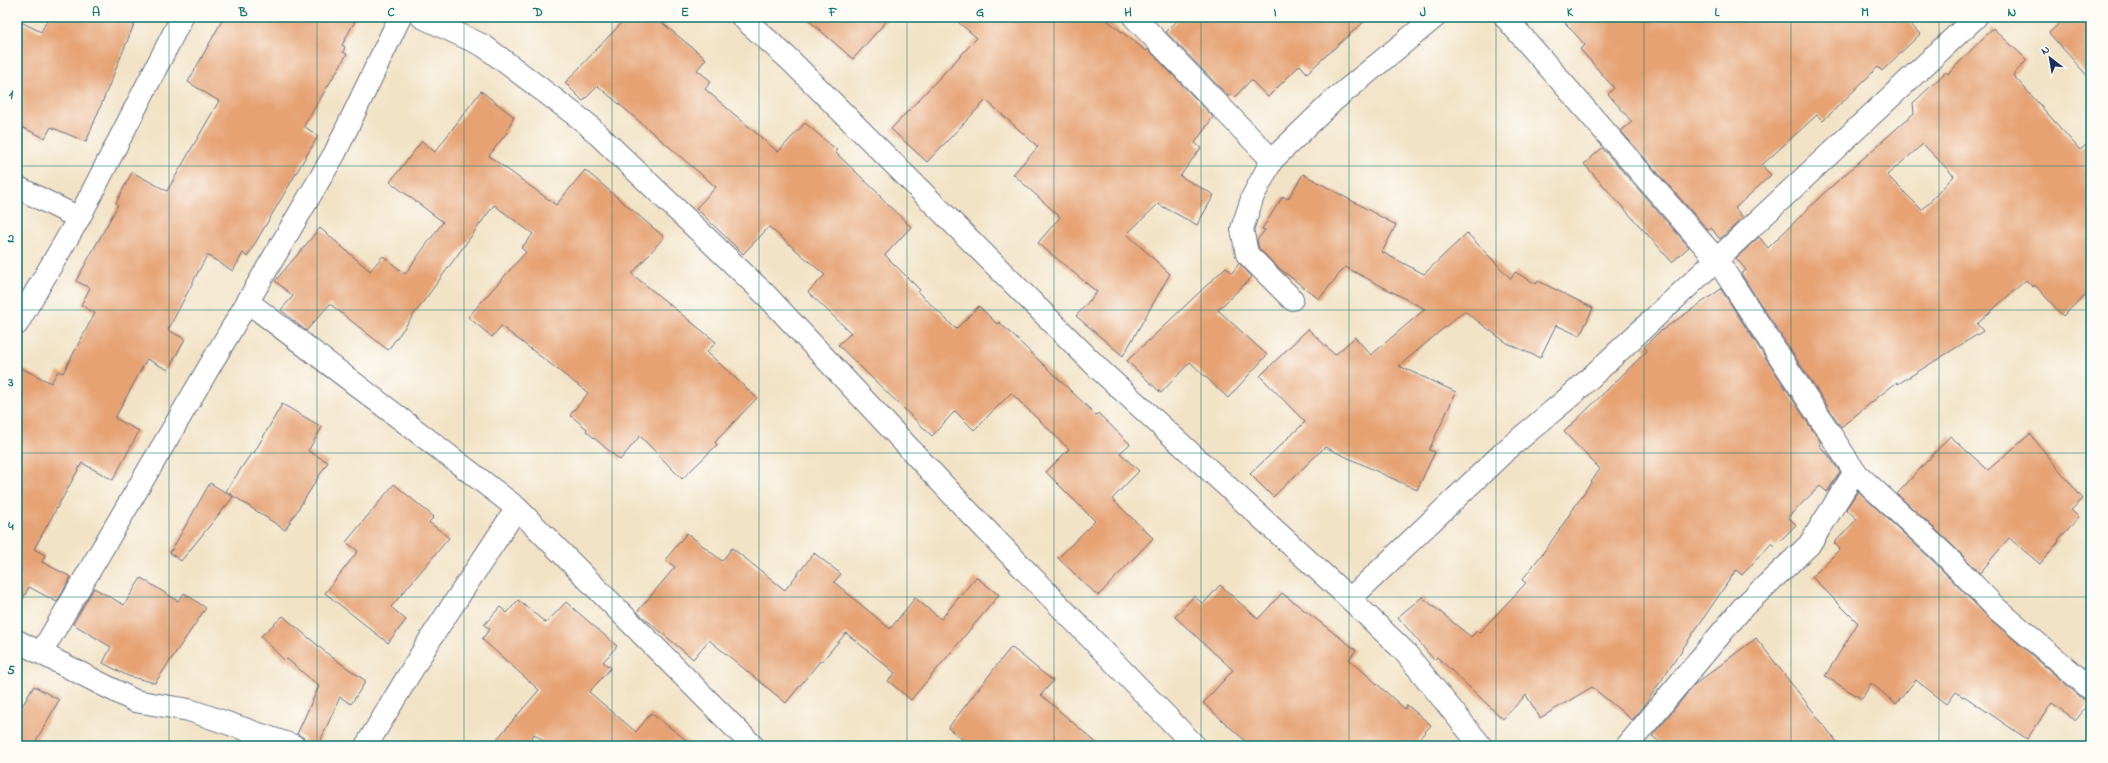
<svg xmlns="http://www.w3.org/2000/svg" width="2108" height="763" font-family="'Indie Flower',sans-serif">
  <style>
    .building { fill: #e6a273; fill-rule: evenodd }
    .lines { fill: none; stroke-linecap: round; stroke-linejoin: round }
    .street-casing { stroke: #666e82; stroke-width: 24 }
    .street { stroke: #fff; stroke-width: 22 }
    .grid { fill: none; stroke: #0f766e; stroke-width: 1; stroke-opacity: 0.55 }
    .neatline { fill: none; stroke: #0f766e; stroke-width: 1.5 }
    .grid-label { font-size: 13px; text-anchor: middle; font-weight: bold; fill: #0f766e }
  </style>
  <rect width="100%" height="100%" fill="#fdfcf7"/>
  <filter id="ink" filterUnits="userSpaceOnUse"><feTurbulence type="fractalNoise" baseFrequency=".025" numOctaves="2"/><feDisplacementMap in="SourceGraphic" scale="8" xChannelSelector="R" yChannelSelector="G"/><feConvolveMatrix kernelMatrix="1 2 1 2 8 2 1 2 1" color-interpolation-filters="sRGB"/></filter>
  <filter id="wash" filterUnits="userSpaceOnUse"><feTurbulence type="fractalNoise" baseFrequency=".012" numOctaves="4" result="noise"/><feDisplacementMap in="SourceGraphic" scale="16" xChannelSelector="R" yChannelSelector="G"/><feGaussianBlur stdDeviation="0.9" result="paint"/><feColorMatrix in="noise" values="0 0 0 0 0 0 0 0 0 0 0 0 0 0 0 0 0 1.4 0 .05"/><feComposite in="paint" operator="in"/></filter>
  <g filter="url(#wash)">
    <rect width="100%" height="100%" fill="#f2e3c6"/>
    <g id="blocks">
      <path class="building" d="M49,17H137L86,142L51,127L45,138L17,125V20L41,32Z
        M224,17H357L342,45L345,47L343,52L347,54L304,126L318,136L247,257L243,253L233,271L207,255L168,330L185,339L168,370L147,359L115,418L139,431L113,480L82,463L34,549L45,555L42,562L71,577L57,602L29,587L17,610V366L51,383L58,371L63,373L95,313L81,305L90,288L76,281L118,205L116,203L132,172L167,191L219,101L188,82Z
        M627,17H655L706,59L697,70L711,81L705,89L778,152L805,123L837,150L835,152L881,196L880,197L911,227L885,255L920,290L918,292L956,329L979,306L997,324L999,322L1096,415L1098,413L1130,444L1120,453L1139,471L1112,499L1153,538L1098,596L1058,558L1095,521L1046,472L1069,449L1011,393L974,430L955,411L932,436L838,345L851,333L808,292L825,275L769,227L743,254L696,208L716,187L598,86L583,101L565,83Z
        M805,17H890L853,59Z
        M952,17H1103L1146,51L1148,49L1213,117L1195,143L1201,148L1180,176L1214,195L1197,225L1158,204L1127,234L1170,274L1123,356L1076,316L1097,292L1038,243L1060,217L1013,174L1038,147L986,100L927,162L891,129L977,38Z
        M1181,17H1369L1307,73L1300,65L1268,97L1251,80L1234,98L1230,94L1228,96L1166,32Z
        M1560,17H1904L1920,34L1882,71L1878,67L1823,121L1817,115L1762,165L1771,175L1735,208L1743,218L1720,239L1711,228L1708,230L1621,131L1632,122L1608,94L1614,88L1580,49L1585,45Z
        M2066,17H2091V80L2049,33Z
        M1993,28L2027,60L2013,75L2080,150L2091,141V289L2063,316L2035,285L2033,287L2026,280L1977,324L1983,331L1898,384L1897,382L1841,427L1741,274L1746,270L1736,258L1759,237L1768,248L1822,195L1914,113L1913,103L1946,72L1948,74ZM1923,144L1954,176L1922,210L1887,175Z
        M481,91L514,117L507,130L508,131L489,156L556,205L585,170L664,237L632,274L716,342L707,352L757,398L715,442L717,445L682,479L640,436L620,460L586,431L587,429L570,415L588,393L501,326L492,337L468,317L526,252L521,248L533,234L494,205L388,350L330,304L306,331L281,310L293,296L275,281L320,228L370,271L383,256L405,274L443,222L390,182L422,141L435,152Z
        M1602,148L1689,247L1672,262L1584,164Z
        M1303,174L1396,225L1382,252L1424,274L1467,233L1511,279L1515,272L1536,284L1538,281L1593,308L1580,336L1556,325L1540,358L1507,343L1464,311L1399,366L1456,392L1429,450L1435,452L1417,490L1325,447L1273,497L1250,474L1305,422L1260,376L1308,329L1335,355L1355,337L1371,355L1425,309L1345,267L1319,299L1275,265L1259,248L1257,240L1265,230L1262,229L1283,196L1288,199Z
        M1239,263L1252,277L1218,310L1267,355L1228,398L1190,362L1161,393L1127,361L1226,267L1232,273Z
        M1721,289L1821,443L1819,445L1829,456L1840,472L1827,492L1820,486L1788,517L1796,525L1775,546L1772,543L1742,575L1736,570L1644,706L1632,720L1592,687L1540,718L1526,695L1503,719L1437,657L1434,660L1398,617L1422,597L1471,637L1477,631L1479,633L1526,583L1522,580L1549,545L1600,469L1564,432L1647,351L1644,347L1658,333Z
        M282,404L322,427L308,451L328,462L285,530L226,491L252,452L254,453Z
        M2030,434L2083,499L2071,510L2079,517L2058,540L2059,541L2040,564L2009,538L1980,573L1951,544L1897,494L1950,436L1988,470Z
        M210,483L233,497L181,561L170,553Z
        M394,484L434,517L429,522L449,538L391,607L406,620L388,643L325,593L358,551L346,542Z
        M1858,491L1934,562L1989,618L2083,699L2091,701L2076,720L2052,703L2027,739L1964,696L1963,697L1956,692L1947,704L1916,680L1896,704L1871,683L1862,699L1825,676L1858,623L1812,577L1840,549L1834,543L1857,519L1846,509Z
        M687,533L722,561L732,548L785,590L814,553L841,574L834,582L890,629L915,598L941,619L976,577L999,595L911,700L888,681L895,673L846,633L821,662L820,661L786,703L709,640L693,659L637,612L675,567L665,560Z
        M141,578L178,601L184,593L206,608L155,683L128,676L103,663L111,647L73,624L94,588L124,605Z
        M1220,585L1258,619L1282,593L1356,650L1349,659L1405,709L1407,705L1431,725L1413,746H1251L1203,703L1233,670L1175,617L1194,596L1203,604Z
        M518,600L546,623L566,602L617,646L603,662L611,668L589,692L636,732L651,713L694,746H551L534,734L528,746H491L539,690L482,639L490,629L484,625L500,607L507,613Z
        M283,616L329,655L366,681L351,704L340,697L318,746H306L304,738L297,734L319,686L287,659L285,661L261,636Z
        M1756,638L1840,746H1665L1652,736L1694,685Z
        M1011,647L1053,681L1041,695L1100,746H971L948,728Z
        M34,686L59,700L33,746H17V715Z"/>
    </g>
  </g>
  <g filter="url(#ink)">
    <use href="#blocks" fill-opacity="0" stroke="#666e82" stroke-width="1"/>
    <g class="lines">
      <g class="street-casing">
        <path id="street" d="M422,17L484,46L586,123L767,296L966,509L1195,746
          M742,17L790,60L1099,369L1350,599L1404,651L1481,746
          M1134,17L1272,160
          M1505,17L1717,260L1855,472L1943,553L1997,609L2091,689
          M17,187L79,218
          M1292,299L1247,254L1242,229L1253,196L1272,160L1333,101L1435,17
          M248,302L517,508L753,746
          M17,324L79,218L182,17
          M1350,599L1504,452L1574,393L1976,17
          M17,641L135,701L189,710L294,746
          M41,653L335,153L400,17
          M366,746L431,638L517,508
          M1627,746L1744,606L1809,545L1855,472"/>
      </g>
      <use href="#street" class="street"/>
    </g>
  </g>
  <path class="grid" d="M169,17V746M317,17V746M464,17V746M612,17V746M759,17V746M907,17V746M1054,17V746M1201,17V746M1349,17V746M1496,17V746M1644,17V746M1791,17V746M1939,17V746M17,166H2091M17,310H2091M17,453H2091M17,597H2091"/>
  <rect width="2108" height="763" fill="none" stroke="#fdfcf7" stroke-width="44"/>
  <g transform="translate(2050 58) rotate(329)" stroke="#fdfcf7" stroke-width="3" paint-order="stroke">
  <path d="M0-3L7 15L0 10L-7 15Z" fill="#1b2f5e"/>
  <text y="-6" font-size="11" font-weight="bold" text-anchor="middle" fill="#1b2f5e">N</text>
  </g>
  <rect x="22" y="22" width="2064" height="719" class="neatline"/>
  <g class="grid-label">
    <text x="96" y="16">A</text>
    <text x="243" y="16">B</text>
    <text x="391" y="16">C</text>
    <text x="538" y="16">D</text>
    <text x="685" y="16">E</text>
    <text x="833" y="16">F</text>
    <text x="980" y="16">G</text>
    <text x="1128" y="16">H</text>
    <text x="1275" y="16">I</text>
    <text x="1423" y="16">J</text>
    <text x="1570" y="16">K</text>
    <text x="1717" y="16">L</text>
    <text x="1865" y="16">M</text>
    <text x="2012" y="16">N</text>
    <text x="11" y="98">1</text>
    <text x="11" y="242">2</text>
    <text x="11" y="386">3</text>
    <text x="11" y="530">4</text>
    <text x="11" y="674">5</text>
  </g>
</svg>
